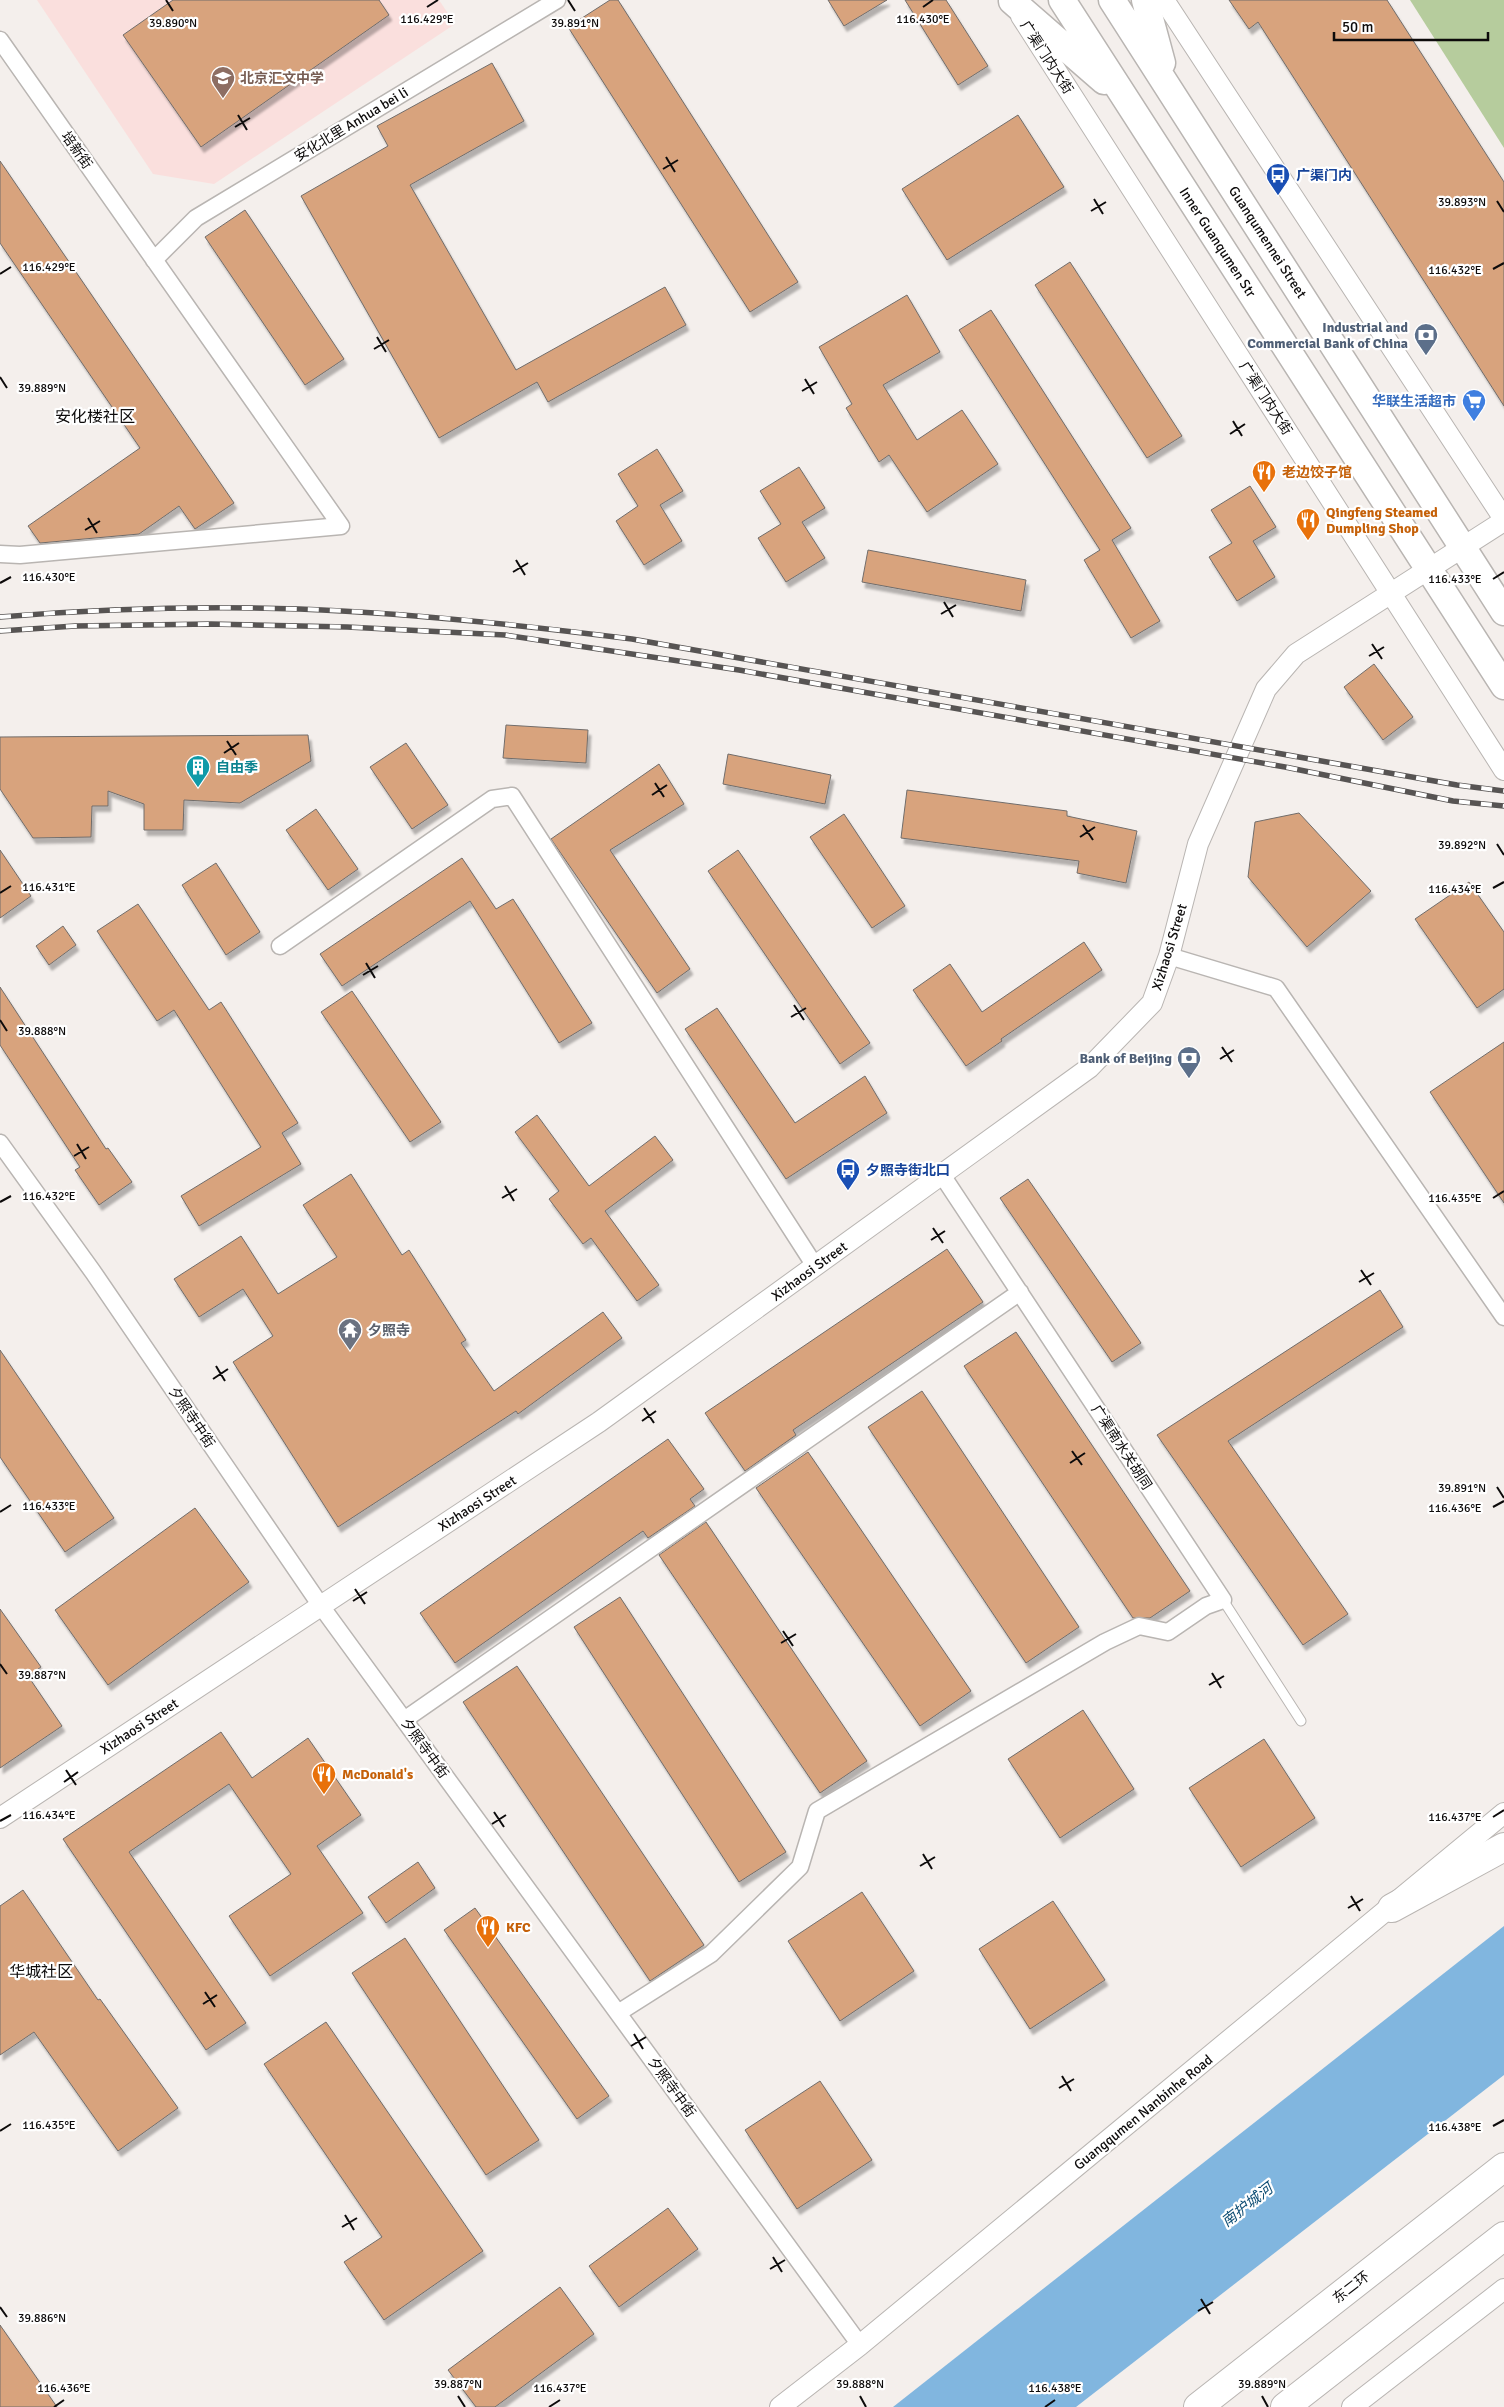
<svg xmlns="http://www.w3.org/2000/svg" width="1504" height="2407" font-family="Signika,'Noto Sans SC',sans-serif">
  <style>
    .education { fill: #fadfdd }
    .green { fill: #b6cc9d }
    .water { fill: #81b6df }
    .building { fill: #d8a37d; stroke: #716d6b; filter: url(#shadow) }
    .lines { fill: none; stroke-linecap: round; stroke-linejoin: round }
    .service-casing { stroke: #b9b5b2; stroke-width: 11 }
    .minor-casing { stroke: #b9b5b2; stroke-width: 19 }
    .tertiary-casing { stroke: #b9b5b2; stroke-width: 22 }
    .primary-casing { stroke: #b9b5b2; stroke-width: 29 }
    .trunk-casing { stroke: #b9b5b2; stroke-width: 30 }
    .service { stroke: #fff; stroke-width: 9 }
    .minor { stroke: #fff; stroke-width: 16 }
    .tertiary { stroke: #fff; stroke-width: 20 }
    .primary { stroke: #fff; stroke-width: 26 }
    .trunk { stroke: #fff; stroke-width: 28 }
    .rail-casing { stroke: #575453; stroke-width: 5.5 }
    .rail { stroke: #fff; stroke-width: 4; stroke-dasharray: 11; stroke-linecap: butt }
    .ticks { fill: none; stroke: #0d0b0b; stroke-width: 2 }
    .labels { text-anchor: middle; stroke-width: 4.5; stroke-linejoin: round; paint-order: stroke }
    .street-label { font-size: 14px; fill: #0d0b0b; stroke: #fff }
    .education-label { font-size: 14px; font-weight: bold; fill: #785e54; stroke: #fff; text-anchor: start }
    .transit-label { font-size: 14px; font-weight: bold; fill: #164399; stroke: #fff; text-anchor: start }
    .service-label { font-size: 14px; font-weight: bold; fill: #4e5e75; stroke: #fff; text-anchor: end }
    .shop-label { font-size: 14px; font-weight: bold; fill: #366cbe; stroke: #fff; text-anchor: end }
    .food-label { font-size: 14px; font-weight: bold; fill: #c56008; stroke: #fff; text-anchor: start }
    .culture-label { font-size: 14px; font-weight: bold; fill: #0d838f; stroke: #fff; text-anchor: start }
    .worship-label { font-size: 14px; font-weight: bold; fill: #5b616d; stroke: #fff; text-anchor: start }
    .water-label { font-size: 15px; font-style: italic; fill: #0d4d74; stroke: #fff }
    .quarter-label { font-size: 16px; fill: #0d0b0b; stroke: #fff }
    .ticks-label { font-size: 12px; text-anchor: middle; fill: #0d0b0b; stroke: #fff; stroke-width: 4.5; stroke-linejoin: round; paint-order: stroke }
  </style>
  <defs>
    <filter id="shadow"><feDropShadow dx="3" dy="5.5" stdDeviation="1" flood-color="#0004"/></filter>
  </defs>
  <rect width="100%" height="100%" fill="#f4efec"/>
  <path class="education" d="M37,0H439L455,24L214,184L153,174Z"/>
  <path class="green" d="M1410,0H1504V148Z"/>
  <path class="water" d="M1504,1926V2075L1076,2407H893Z"/>
  <path class="building" d="M173,0H379L389,15L201,147L123,35Z
    M610,0H618L798,282L750,312L568,27Z
    M828,0H887L844,26Z
    M905,0H946L988,66L958,85Z
    M1229,0H1387L1504,182V406L1258,22L1249,29Z
    M492,63L524,121L410,185L516,370L665,287L686,325L548,402L537,382L439,438L301,196L388,146L377,126Z
    M1018,115L1064,187L947,260L902,189Z
    M0,161L234,503L195,529L179,506L139,534L40,543L28,526L140,448L0,243Z
    M245,210L344,359L305,385L205,237Z
    M1070,262L1182,436L1147,458L1035,285Z
    M907,295L940,352L883,385L917,440L962,410L998,464L927,512L889,455L879,462L846,408L852,404L819,347Z
    M991,310L1131,528L1112,540L1160,621L1131,638L1084,560L1100,550L959,330Z
    M657,449L683,491L660,505L682,541L644,565L616,521L638,506L618,474Z
    M799,467L825,508L802,522L825,558L786,582L758,538L781,524L760,491Z
    M1250,486L1276,527L1253,541L1275,577L1237,601L1209,557L1232,543L1211,510Z
    M868,550L1026,580L1021,611L862,582Z
    M1374,664L1413,717L1383,740L1344,687Z
    M506,725L588,730L586,763L503,758Z
    M308,735L311,761L240,803L184,800L183,830H144V804L108,791V806H92L91,837L33,838L0,789V737Z
    M406,743L448,805L412,829L370,767Z
    M728,754L831,775L825,804L723,784Z
    M659,764L684,804L610,850L690,969L657,993L551,839Z
    M907,790L1067,811V816L1137,831L1126,883L1077,873L1079,861L901,838Z
    M316,809L358,869L328,890L286,830Z
    M1299,813L1371,891L1307,947L1248,877L1255,822Z
    M844,814L905,906L872,928L810,837Z
    M0,850L31,896L0,918Z
    M738,850L870,1043L840,1064L708,871Z
    M462,858L496,909L513,899L592,1023L559,1043L470,901L342,986L320,954Z
    M216,863L260,932L226,955L182,885Z
    M1469,882L1504,932V989L1477,1008L1415,919Z
    M138,904L209,1010L221,1002L298,1123L282,1133L301,1164L199,1226L181,1196L261,1147L174,1010L157,1021L97,931Z
    M63,926L76,945L49,965L36,946Z
    M1084,942L1102,970L1001,1039L1002,1041L966,1066L913,990L950,964L982,1012Z
    M0,987L106,1149L108,1148L132,1182L99,1205L75,1170L80,1167L0,1045Z
    M352,991L441,1122L410,1142L321,1012Z
    M717,1008L795,1123L865,1076L887,1113L786,1179L685,1029Z
    M1504,1042V1203L1430,1092Z
    M537,1115L589,1186L655,1136L673,1160L605,1211L659,1285L637,1301L591,1238L583,1244L549,1199L559,1191L515,1132Z
    M351,1174L402,1255L409,1250L466,1340L461,1343L494,1391L603,1312L622,1338L518,1414L516,1411L338,1527L233,1362L273,1336L243,1289L199,1317L174,1279L241,1236L278,1294L337,1257L303,1205Z
    M1028,1179L1141,1343L1112,1362L1000,1198Z
    M947,1249L983,1302L793,1430L796,1435L745,1471L705,1413Z
    M1380,1290L1403,1327L1228,1441L1348,1614L1303,1645L1157,1435Z
    M1016,1332L1190,1591L1150,1618H1133L964,1366Z
    M0,1350L114,1518L65,1552L0,1457Z
    M922,1391L1079,1627L1026,1663L868,1427Z
    M668,1439L704,1489L690,1499L695,1506L648,1538L643,1531L455,1663L420,1613Z
    M808,1452L971,1691L920,1726L756,1488Z
    M195,1508L249,1582L108,1685L55,1610Z
    M706,1522L867,1761L820,1793L659,1555Z
    M620,1597L786,1852L739,1882L574,1627Z
    M0,1609L41,1667L28,1676L62,1726L0,1768Z
    M517,1666L704,1945L650,1981L463,1702Z
    M1083,1710L1134,1789L1060,1838L1008,1759Z
    M221,1732L252,1778L308,1738L361,1815L317,1846L363,1913L270,1976L229,1916L291,1874L229,1784L129,1852L246,2023L206,2050L63,1839Z
    M1264,1739L1315,1818L1241,1867L1189,1788Z
    M418,1862L435,1888L386,1923L368,1897Z
    M23,1890L98,2000L100,1999L178,2108L118,2151L34,2032L0,2055V1906Z
    M862,1892L914,1971L840,2021L788,1941Z
    M1053,1901L1105,1980L1030,2029L979,1949Z
    M475,1908L609,2096L577,2119L444,1930Z
    M405,1938L539,2140L486,2175L352,1973Z
    M326,2022L483,2251L384,2320L344,2262L382,2237L264,2064Z
    M820,2081L872,2160L797,2209L745,2130Z
    M668,2208L698,2249L619,2307L589,2266Z
    M560,2287L594,2334L495,2407H476L448,2370Z
    M0,2325L57,2407H0Z"/>
  <g class="lines">
    <g class="service-casing">
      <path id="service" d="M1223,1600L1301,1721"/>
    </g>
    <g class="minor-casing">
      <path id="minor" d="M0,40L341,526L20,555L0,554
        M154,260L196,218L557,0
        M280,946L492,799L512,796L815,1266
        M1169,956L1276,988L1504,1317
        M0,1143L93,1272L321,1606L860,2345
        M404,1720L1020,1292
        M618,2013L711,1954L800,1867L817,1811L1105,1642L1139,1626L1168,1632L1206,1606L1223,1600L942,1175"/>
    </g>
    <g class="tertiary-casing">
      <path id="tertiary" d="M1164,0L1504,519
        M1021,16L1504,770
        M0,1818L599,1422L1089,1068L1152,1003L1169,956L1198,844L1266,689L1296,654L1504,521
        M780,2407L860,2345L1504,1813
        M1352,2407L1504,2289"/>
    </g>
    <g class="primary-casing">
      <path id="primary" d="M1062,0L1504,686
        M1112,0L1504,612
        M1145,0L1162,63
        M1012,1L1104,81"/>
    </g>
    <g class="trunk-casing">
      <path id="trunk" d="M1392,1908L1504,1847
        M1198,2407L1504,2167
        M1285,2407L1504,2236"/>
    </g>
    <use href="#service" class="service"/>
    <use href="#minor" class="minor"/>
    <use href="#tertiary" class="tertiary"/>
    <use href="#primary" class="primary"/>
    <use href="#trunk" class="trunk"/>
    <g class="rail-casing">
      <path id="rail" d="M0,617C100,609 200,606 299,609C411,613 521,625 632,639L1457,785L1504,791
        M0,631L75,626L211,624L347,627L505,635L739,670L1285,767L1453,801L1504,806"/>
    </g>
    <use href="#rail" class="rail"/>
  </g>
  <path class="ticks" d="M166,0L173,11M568,0L575,11M427,7L438,0M923,7L933,0M238,115L247,130M235,127L250,118M666,157L675,172M663,169L678,160M1094,199L1103,214M1497,201L1504,212M1091,211L1106,202M1493,269L1504,263M0,274L11,267M377,337L386,352M374,349L389,340M0,377L7,388M805,379L814,394M802,391L817,382M1233,421L1242,436M1230,434L1245,424M88,518L97,533M85,530L100,521M516,560L525,575M513,572L528,563M1493,579L1504,572M0,583L11,577M944,602L953,617M941,614L956,605M1372,644L1382,659M1369,656L1384,647M227,741L236,755M224,753L239,743M655,783L664,797M652,795L667,785M1083,825L1093,840M1080,837L1095,827M1497,844L1504,855M1493,888L1504,882M0,893L11,886M366,963L375,978M363,975L378,966M794,1005L804,1020M791,1017L806,1008M0,1020L7,1031M1222,1047L1232,1062M1220,1059L1234,1050M77,1144L86,1159M74,1156L89,1147M505,1186L514,1201M502,1198L517,1189M1493,1198L1504,1191M0,1202L11,1196M933,1228L943,1243M931,1240L945,1231M1361,1270L1371,1285M1359,1282L1374,1273M216,1366L225,1381M213,1379L228,1369M644,1408L654,1423M642,1421L656,1411M1072,1451L1082,1465M1070,1463L1085,1453M1497,1487L1504,1498M1493,1507L1504,1501M0,1512L11,1505M355,1589L365,1604M353,1601L367,1592M783,1631L793,1646M781,1643L796,1634M0,1664L7,1674M1212,1673L1221,1688M1209,1685L1224,1676M66,1770L76,1785M64,1782L78,1772M494,1812L504,1827M1493,1817L1504,1810M0,1821L11,1815M492,1824L506,1815M923,1854L932,1869M920,1866L935,1857M1351,1896L1360,1911M1348,1908L1363,1899M205,1992L215,2007M203,2004L217,1995M634,2034L643,2049M631,2046L646,2037M1062,2076L1071,2091M1059,2088L1074,2079M1493,2126L1504,2120M0,2131L11,2124M345,2215L354,2230M342,2227L357,2218M773,2257L782,2272M770,2269L785,2260M1201,2299L1210,2314M0,2307L7,2317M1198,2311L1213,2302M458,2396L465,2407M860,2396L866,2407M1262,2396L1268,2407M54,2407L64,2400M549,2407L560,2400M1045,2407L1055,2400"/>
  <defs>
    <g id="school-pin" transform="scale(1.25)"><path d="M0 17L-7.5 6A9.5 9.5 0 1 1 7.5 6Z" fill="#8d6e63" stroke="#fff"/><path d="M0-5L7-2L0 1L-7-2ZM-4 1L0 2.5L4 1V4Q0 6-4 4Z" fill="#fff"/></g>
    <g id="bus-pin" transform="scale(1.25)"><path d="M0 17L-7.5 6A9.5 9.5 0 1 1 7.5 6Z" fill="#1a4fb4" stroke="#fff"/><path d="M-5-6H5V4H4V6H2V4H-2V6H-4V4H-5ZM-3.5-4V0h7V-4ZM-3.5 1.2v1.5H-2V1.2ZM2 1.2v1.5H3.5V1.2Z" fill="#fff"/></g>
    <g id="bank-pin" transform="scale(1.25)"><path d="M0 17L-7.5 6A9.5 9.5 0 1 1 7.5 6Z" fill="#5c6f8a" stroke="#fff"/><path d="M-6-4H6V4H-6ZM0-2.3a2.3 2.3 0 1 0 0 4.6a2.3 2.3 0 1 0 0-4.6Z" fill="#fff"/></g>
    <g id="supermarket-pin" transform="scale(1.25)"><path d="M0 17L-7.5 6A9.5 9.5 0 1 1 7.5 6Z" fill="#3f7fe0" stroke="#fff"/><path d="M-6-5.5h2.5l.6 2H6L4.5 2H-2.5L-4.4-4H-6ZM-1.5 3.2a1.3 1.3 0 1 0 .1 0ZM3 3.2a1.3 1.3 0 1 0 .1 0Z" fill="#fff"/></g>
    <g id="restaurant-pin" transform="scale(1.25)"><path d="M0 17L-7.5 6A9.5 9.5 0 1 1 7.5 6Z" fill="#e8710a" stroke="#fff"/><path d="M-5-6h1v4h1v-4h1v4h1v-4h1v5L-1.5 .5V6h-2V.5L-5-1ZM5-6V6H3V1.5H1.5Q1.5-4 5-6Z" fill="#fff"/></g>
    <g id="building-pin" transform="scale(1.25)"><path d="M0 17L-7.5 6A9.5 9.5 0 1 1 7.5 6Z" fill="#0f9aa8" stroke="#fff"/><path d="M-4-6H4V6H1V3H-1V6H-4ZM-2.5-4.3h1.7v1.8h-1.7ZM.8-4.3h1.7v1.8H.8ZM-2.5-1h1.7V.8h-1.7ZM.8-1h1.7V.8H.8Z" fill="#fff"/></g>
    <g id="temple-pin" transform="scale(1.25)"><path d="M0 17L-7.5 6A9.5 9.5 0 1 1 7.5 6Z" fill="#6b7280" stroke="#fff"/><path d="M0-6L5-2H3V0L6.5 2.5H4V6H1.5V3h-3V6H-4V2.5H-6.5L-3 0V-2H-5Z" fill="#fff"/></g>
  </defs>
  <g fill-rule="evenodd">
    <use href="#school-pin" x="223" y="78"/>
    <use href="#bus-pin" x="1278" y="175"/>
    <use href="#bank-pin" x="1426" y="335"/>
    <use href="#supermarket-pin" x="1474" y="401"/>
    <use href="#restaurant-pin" x="1264" y="472"/>
    <use href="#restaurant-pin" x="1308" y="520"/>
    <use href="#building-pin" x="198" y="767"/>
    <use href="#bank-pin" x="1189" y="1058"/>
    <use href="#bus-pin" x="848" y="1170"/>
    <use href="#temple-pin" x="350" y="1330"/>
    <use href="#restaurant-pin" x="324" y="1774"/>
    <use href="#restaurant-pin" x="488" y="1927"/>
  </g>
  <g class="labels">
    <g class="street-label">
      <text transform="translate(1047 57) rotate(57)" y="5">广渠门内大街</text>
      <text transform="translate(351 124) rotate(-31)" y="5">安化北里 Anhua bei li</text>
      <text transform="translate(77 150) rotate(55)" y="5">培新街</text>
      <text transform="translate(1218 242) rotate(57)" y="5">Inner Guanqumen Str</text>
      <text transform="translate(1268 242) rotate(57)" y="5">Guanqumennei Street</text>
      <text transform="translate(1266 398) rotate(57)" y="5">广渠门内大街</text>
      <text transform="translate(1169 947) rotate(-73)" y="5">Xizhaosi Street</text>
      <text transform="translate(809 1271) rotate(-36)" y="5">Xizhaosi Street</text>
      <text transform="translate(192 1417) rotate(56)" y="5">夕照寺中街</text>
      <text transform="translate(1122 1447) rotate(57)" y="5">广渠南水关胡同</text>
      <text transform="translate(477 1503) rotate(-33)" y="5">Xizhaosi Street</text>
      <text transform="translate(139 1726) rotate(-33)" y="5">Xizhaosi Street</text>
      <text transform="translate(425 1748) rotate(54)" y="5">夕照寺中街</text>
      <text transform="translate(672 2087) rotate(54)" y="5">夕照寺中街</text>
      <text transform="translate(1143 2112) rotate(-39)" y="5">Guangqumen Nanbinhe Road</text>
      <text transform="translate(1351 2287) rotate(-38)" y="5">东二环</text>
    </g>
    <g class="education-label">
      <text x="240" y="83">北京汇文中学</text>
    </g>
    <g class="transit-label">
      <text x="1296" y="180">广渠门内</text>
      <text x="866" y="1175">夕照寺街北口</text>
    </g>
    <g class="service-label">
      <text x="1408" y="332">Industrial and<tspan x="1408" dy="16">Commercial Bank of China</tspan></text>
      <text x="1172" y="1063">Bank of Beijing</text>
    </g>
    <g class="shop-label">
      <text x="1456" y="406">华联生活超市</text>
    </g>
    <g class="food-label">
      <text x="1282" y="477">老边饺子馆</text>
      <text x="1326" y="517">Qingfeng Steamed<tspan x="1326" dy="16">Dumpling Shop</tspan></text>
      <text x="342" y="1779">McDonald's</text>
      <text x="506" y="1932">KFC</text>
    </g>
    <g class="culture-label">
      <text x="216" y="772">自由季</text>
    </g>
    <g class="worship-label">
      <text x="368" y="1335">夕照寺</text>
    </g>
    <g class="water-label">
      <text transform="translate(1247 2205) rotate(-38)" y="5">南护城河</text>
    </g>
    <g class="quarter-label">
      <text x="95" y="422">安化楼社区</text>
      <text x="41" y="1977">华城社区</text>
    </g>
  </g>
  <g class="ticks-label">
    <text x="427" y="23">116.429°E</text>
    <text x="923" y="23">116.430°E</text>
    <text x="173" y="27">39.890°N</text>
    <text x="575" y="27">39.891°N</text>
    <text x="1462" y="206">39.893°N</text>
    <text x="49" y="271">116.429°E</text>
    <text x="1455" y="274">116.432°E</text>
    <text x="42" y="392">39.889°N</text>
    <text x="49" y="581">116.430°E</text>
    <text x="1455" y="583">116.433°E</text>
    <text x="1462" y="849">39.892°N</text>
    <text x="49" y="891">116.431°E</text>
    <text x="1455" y="893">116.434°E</text>
    <text x="42" y="1035">39.888°N</text>
    <text x="49" y="1200">116.432°E</text>
    <text x="1455" y="1202">116.435°E</text>
    <text x="1462" y="1492">39.891°N</text>
    <text x="49" y="1510">116.433°E</text>
    <text x="1455" y="1512">116.436°E</text>
    <text x="42" y="1679">39.887°N</text>
    <text x="49" y="1819">116.434°E</text>
    <text x="1455" y="1821">116.437°E</text>
    <text x="49" y="2129">116.435°E</text>
    <text x="1455" y="2131">116.438°E</text>
    <text x="42" y="2322">39.886°N</text>
    <text x="458" y="2388">39.887°N</text>
    <text x="860" y="2388">39.888°N</text>
    <text x="1262" y="2388">39.889°N</text>
    <text x="64" y="2392">116.436°E</text>
    <text x="560" y="2392">116.437°E</text>
    <text x="1055" y="2392">116.438°E</text>
  </g>
  <path d="M1334 32v8h154v-8" fill="none" stroke="#0d0b0b" stroke-width="2.5"/>
  <text x="1342" y="32" font-size="15" fill="#0d0b0b" stroke="#ffffff" stroke-width="4" paint-order="stroke">50 m</text>
</svg>
